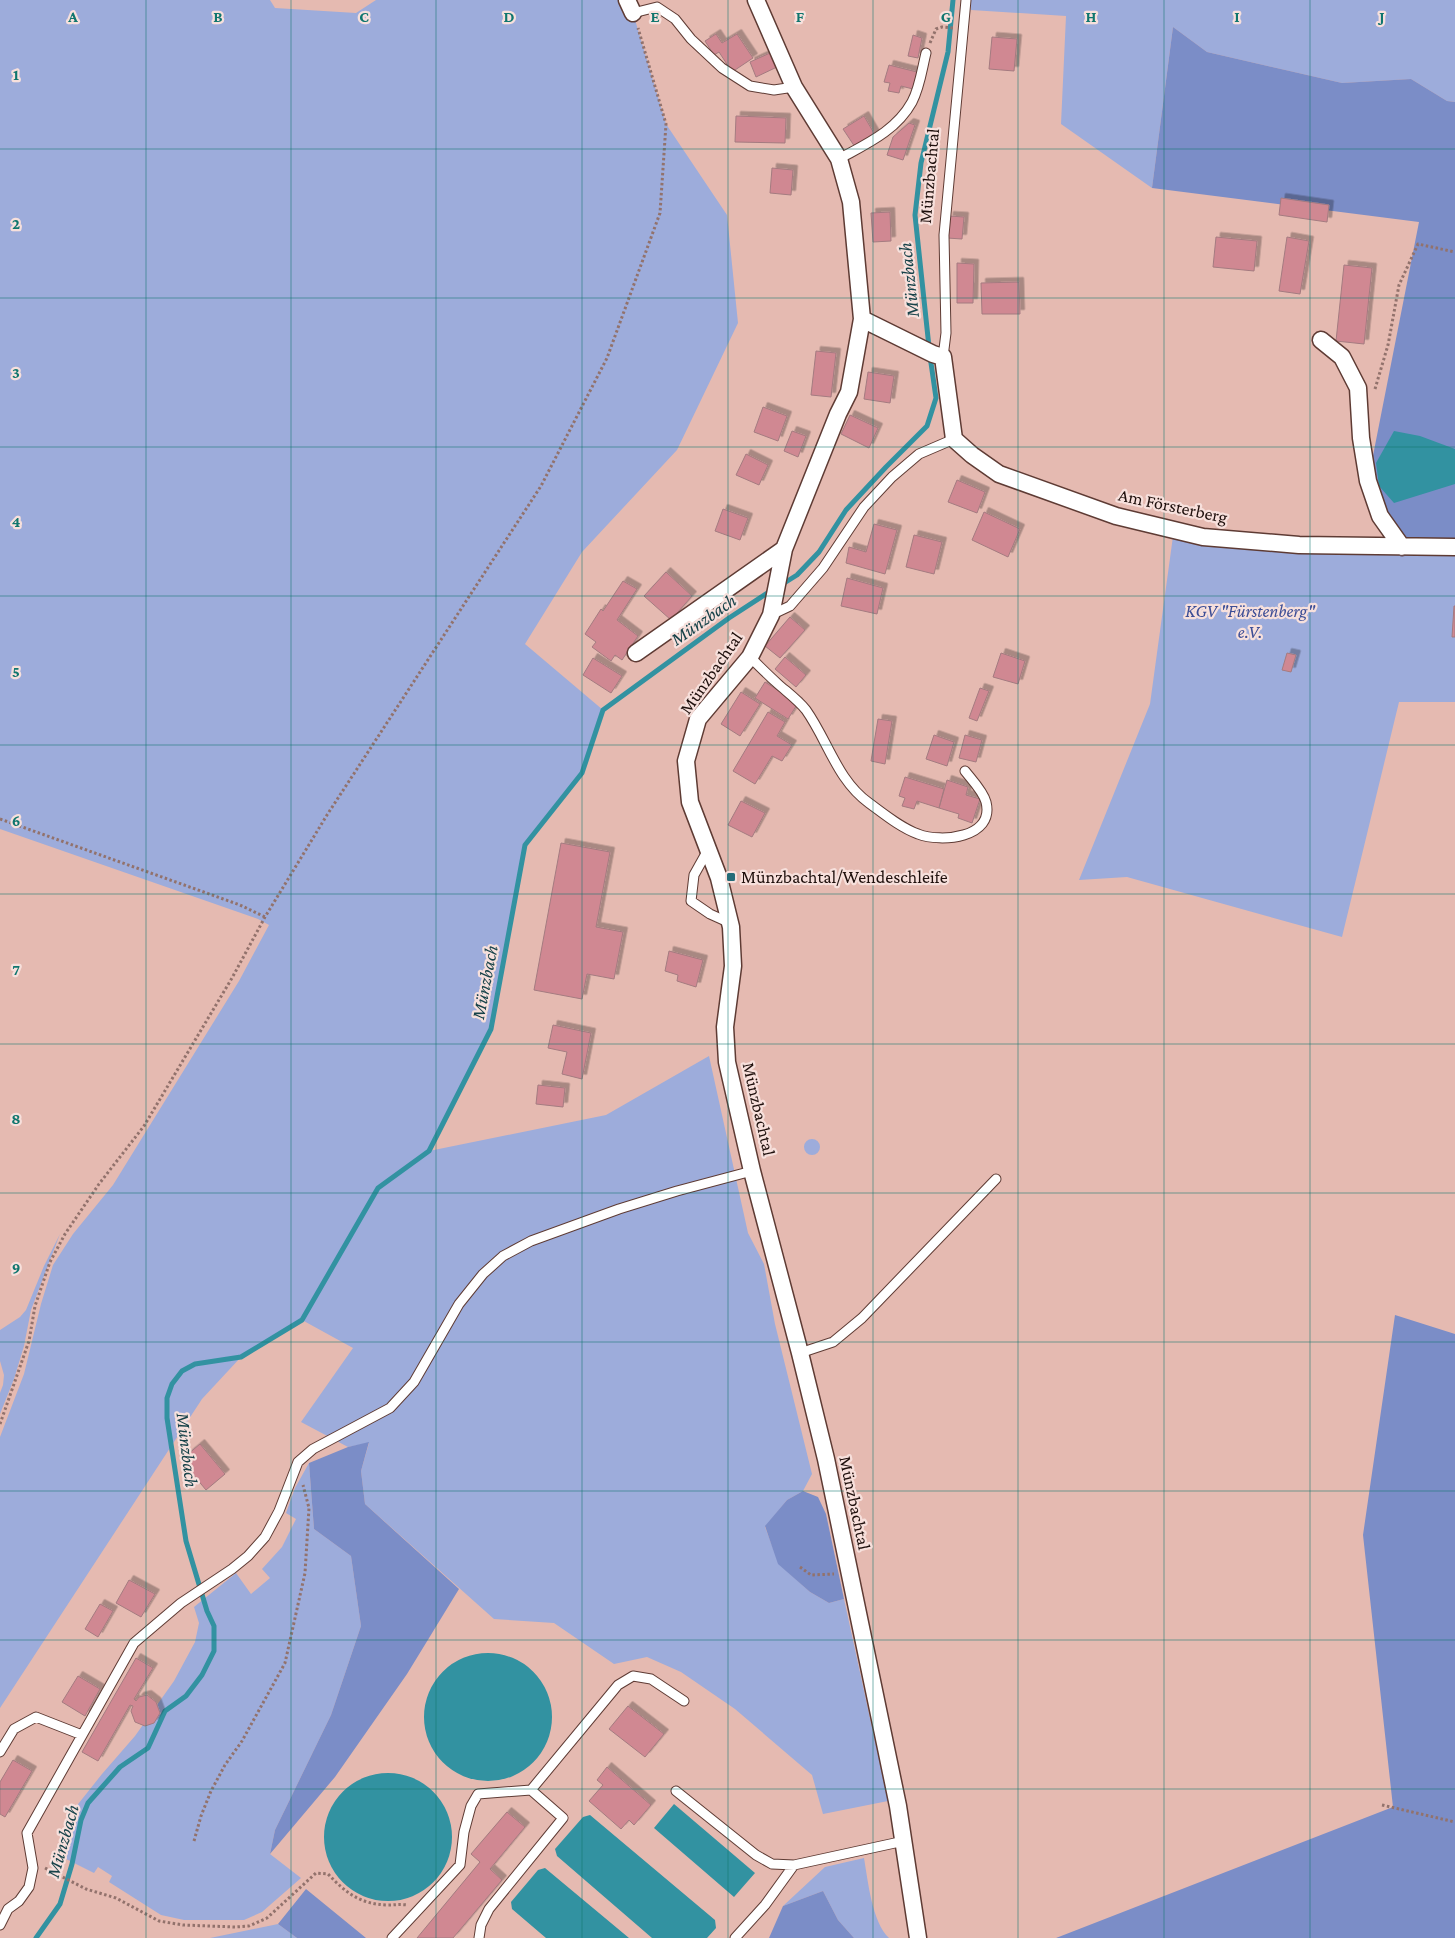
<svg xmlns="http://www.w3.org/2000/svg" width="1455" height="1938" font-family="'Crimson Pro',serif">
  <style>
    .green { fill: #9dacdb }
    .forest { fill: #7b8dc7 }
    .water { fill: #3292a1 }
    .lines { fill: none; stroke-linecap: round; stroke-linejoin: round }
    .stream { stroke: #3292a1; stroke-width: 5 }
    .building { fill: #d08892; stroke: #a47b80; filter: url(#shadow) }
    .service-casing { stroke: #5e3b34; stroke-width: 11 }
    .minor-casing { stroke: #5e3b34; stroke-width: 19 }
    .path { stroke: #92726c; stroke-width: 3; stroke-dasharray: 2.5 2.5; stroke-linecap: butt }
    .service { stroke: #fff; stroke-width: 9 }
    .minor { stroke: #fff; stroke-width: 16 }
    .grid { fill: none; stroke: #0f766e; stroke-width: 1; stroke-opacity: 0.55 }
    .poi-dot { fill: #246c78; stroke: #f7e0dc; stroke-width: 2 }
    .labels { text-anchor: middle; stroke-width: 4.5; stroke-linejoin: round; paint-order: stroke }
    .street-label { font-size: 18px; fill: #1e0f0c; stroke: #f7e0dc }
    .park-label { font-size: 18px; font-style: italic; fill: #3d4e96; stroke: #f7e0dc }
    .poi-label { font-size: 18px; fill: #1e0f0c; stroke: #f7e0dc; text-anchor: start }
    .water-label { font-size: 19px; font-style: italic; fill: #174249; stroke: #f7e0dc }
    .grid-label { font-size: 16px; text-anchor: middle; font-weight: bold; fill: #0f766e; stroke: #f7e0dc; stroke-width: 4.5; stroke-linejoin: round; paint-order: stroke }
  </style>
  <defs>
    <filter id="shadow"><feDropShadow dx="4.5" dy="-4.5" stdDeviation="0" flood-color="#0004"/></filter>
  </defs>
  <rect width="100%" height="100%" fill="#e5bab1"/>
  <path class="green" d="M0,0H270L275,8L356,13L376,0H627L633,13L666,124L727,215L738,323L677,450L582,552L525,644L603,710L582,773L525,845L491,1029L429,1151L606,1115L709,1056L748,1233L764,1264L775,1324L812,1474L803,1491L787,1500L765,1527L779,1564L810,1592L829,1603L844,1599L888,1801L823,1814L812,1775L735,1709L681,1672L647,1657L614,1664L554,1623L494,1619L365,1504L361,1471L369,1443L348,1447L301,1422L353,1348L302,1320L241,1357L202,1399L0,1708V1437L24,1374L41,1304L53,1265L73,1234L113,1185L239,981L269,925L258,919L0,829Z
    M971,0H1455V102L1447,101L1411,79L1342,83L1207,52L1173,27L1152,188L1061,124L1066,16L971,10Z
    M1174,529L1204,536L1455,544V702H1399L1342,937L1127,877L1079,880L1150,704Z
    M804 1147a8 8 0 1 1 16 0a8 8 0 1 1-16 0Z
    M60,1234L31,1310L24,1346L14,1379L0,1414V1393L3,1385L4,1375L0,1361V1330L20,1317L26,1310L44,1266Z
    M309,1463L314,1529L351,1556L361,1626L331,1715L275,1830L270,1854L301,1878L262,1912L244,1920H184L161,1915L109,1882L112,1876L98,1867L94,1873L60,1856L71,1813L102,1774L135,1736L174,1681L195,1642L199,1623L194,1607L236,1573L251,1594L270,1578L262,1569L282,1547L296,1519L286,1513L295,1488Z
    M864,1858C868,1881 872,1922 889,1938H854L838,1920L823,1891L783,1906L825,1867Z
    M278,1924L297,1938H210Z"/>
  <path class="forest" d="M1173,27L1207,52L1342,83L1411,79L1447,101L1455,102V546L1402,547L1368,481L1419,222L1152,188Z
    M1395,1315L1455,1334V1938H1056L1393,1807L1363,1535Z
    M369,1442L361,1471L365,1504L459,1589L407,1674L335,1777L270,1854L275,1830L331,1715L361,1626L351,1556L314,1529L309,1463L348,1447Z
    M803,1491L818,1497L826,1514L844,1599L829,1603L810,1592L778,1564L765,1526L787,1500Z
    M306,1889L366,1938H297L278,1924Z
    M823,1891L838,1920L854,1938H769L783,1906Z"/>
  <path class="water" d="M1394,431L1420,436L1455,449V484L1394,503L1379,486L1376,463Z
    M424 1717a64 64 0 1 1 128 0a64 64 0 1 1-128 0Z
    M324 1837a64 64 0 1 1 128 0a64 64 0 1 1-128 0Z
    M674,1804L755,1873L734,1897L654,1828Z
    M590,1815L715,1920L716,1928L707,1938H652L557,1856L555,1849L583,1817Z
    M545,1868L629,1938H546L512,1909L511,1902L538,1870Z"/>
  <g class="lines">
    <path class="stream" d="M929,347L915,215L921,163L948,52L953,0
      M781,585L797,575L819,552L846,510L886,467L927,426L936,398L930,356
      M36,1938L60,1904L72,1864L81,1820L88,1803L120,1767L148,1748L165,1711L186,1696L202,1675L214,1651V1626L207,1611L186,1541L167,1418V1398L172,1384L182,1371L195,1364L241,1357L302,1320L378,1188L429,1151L491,1029L525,845L582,773L603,710L729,618L772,590"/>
  </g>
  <path class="building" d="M716,34L722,43L737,34L753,58L732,72L719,52L714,55L705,41Z
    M913,35L922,38L918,58L908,56Z
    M992,37L1017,39L1014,71L989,69Z
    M770,53L777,67L756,77L750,62Z
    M889,65L917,72L913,89L901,86L899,93L888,91L890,83L884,82Z
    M736,116L786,118L785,143L735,142Z
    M864,116L875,135L855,147L843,129Z
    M909,123L915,125L903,160L887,155L893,137Z
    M772,168L793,170L791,195L770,193Z
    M1281,198L1329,205L1327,222L1279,215Z
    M890,212L891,241L873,242L871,213Z
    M949,216L964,217L962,239L947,238Z
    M1216,237L1257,241L1254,271L1213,267Z
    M1287,237L1309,241L1300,294L1279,291Z
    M957,263L974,264L973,303H957Z
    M1344,265L1372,268L1364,344L1336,341Z
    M1019,282L1020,314H982L981,283Z
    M816,351L836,353L831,397L811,395Z
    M868,372L894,376L890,403L864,399Z
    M763,407L787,416L778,441L754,432Z
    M850,415L878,428L869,448L841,434Z
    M792,431L806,436L798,457L784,451Z
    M746,454L768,465L759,485L736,475Z
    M957,480L985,492L977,513L948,502Z
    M723,509L748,518L740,540L715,531Z
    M984,512L1020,529L1008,557L972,540Z
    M874,524L897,530L885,574L846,563L849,547L866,552Z
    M914,535L942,542L934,574L906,567Z
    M666,572L692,596L671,620L644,596Z
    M847,578L883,588L877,614L841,606Z
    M623,581L637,589L617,620L638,636L622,660L615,655L611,661L592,647L596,642L585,634L601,609L603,611Z
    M1454,606H1455V637H1452Z
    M790,617L805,630L780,658L765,646Z
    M1001,653L1025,661L1018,684L993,677Z
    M1287,653L1296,655L1291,672L1282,670Z
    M785,657L806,675L796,687L775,669Z
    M593,658L622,676L611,693L583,675Z
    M765,682L798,703L788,719L755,698Z
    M980,688L989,691L977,721L969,718Z
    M741,692L760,704L740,736L721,724Z
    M768,712L785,722L777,736L792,745L782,761L772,756L755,784L733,771Z
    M878,719L892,721L885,764L871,761Z
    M934,735L954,742L947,766L926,759Z
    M965,735L982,740L976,762L959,758Z
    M905,777L944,789L939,808L917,801L914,809L902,806L905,798L899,796Z
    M947,780L968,787L966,795L980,799L972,823L958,818L959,814L939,808Z
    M741,801L765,813L752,837L728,825Z
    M561,843L610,852L596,927L623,932L614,979L587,974L582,999L534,990Z
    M669,951L703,960L696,987L677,981L678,975L665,971Z
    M553,1025L591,1033L582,1079L562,1074L567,1052L548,1048Z
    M538,1085L565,1088L563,1107L536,1104Z
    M200,1444L225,1474L206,1490L181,1460Z
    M129,1580L155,1594L141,1617L116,1603Z
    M100,1604L113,1611L98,1637L85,1629Z
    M136,1658L153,1668L134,1699L136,1701L139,1697L147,1695L156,1702L160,1713L154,1723L145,1726L135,1722L131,1711L133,1706L130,1705L98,1761L82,1752Z
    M78,1676L100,1689L85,1716L62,1702Z
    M628,1706L664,1734L645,1757L609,1729Z
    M13,1760L32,1771L5,1817L0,1814V1782Z
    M607,1767L651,1805L634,1825L629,1820L621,1829L589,1801L603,1785L597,1780Z
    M507,1812L525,1827L490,1869L502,1880L453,1938H417L480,1862L471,1854Z"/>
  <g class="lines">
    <g class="service-casing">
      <path id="service" d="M633,13L657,7L675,19L691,39L722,68L750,86L774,90L794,87
        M839,159C866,144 896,131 912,102C920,87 922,69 926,53
        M943,357L946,333L944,235L966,0
        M771,615L790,606L823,568L864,507L892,477L919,454L954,439
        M750,657C759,666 768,675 778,684C787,692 798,700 806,710C828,741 837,780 869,803C884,814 901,828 918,834C941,843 995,838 986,802C983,791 972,780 965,771
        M708,850L694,875L691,901L710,914L730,923
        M800,1353L833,1342L862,1318L996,1179
        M0,1752L14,1729L36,1717L82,1735
        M676,1791L756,1855L772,1864L794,1865L904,1841
        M0,1925L8,1909L19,1901L29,1887L33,1868L27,1833L134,1643L181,1603L232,1569L248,1556L265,1537L279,1511L298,1462L313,1449L390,1408L414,1382L459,1304L483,1274L503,1256L531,1241L619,1209L677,1191L752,1171
        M392,1938L460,1865L464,1832L471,1806L478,1794L531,1790
        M479,1938L481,1925L489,1909L563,1818L531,1790L618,1685L633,1676L651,1679L684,1701
        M735,1938L765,1905L794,1865"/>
    </g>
    <g class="minor-casing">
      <path id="minor" d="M627,0L633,13
        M756,0L794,87L839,159L851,202L862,319L849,392L838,414L784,549L771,615L750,657L698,719L686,761L690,802L719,878L731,927L733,966L725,1027L727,1062L752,1171L800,1353L826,1459L898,1806L918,1938
        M862,319L933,354L943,357L954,439L972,455L999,474L1116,516L1203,537L1299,545L1455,547
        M1321,340L1342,357L1358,388L1361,438L1368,481L1380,516L1402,547
        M636,653L784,549"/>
    </g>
    <path class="path" d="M930,43L936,29L942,27L953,28
      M1375,389L1388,345L1399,285L1418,244L1455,252
      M0,819L240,905L265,917
      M0,1424L29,1341L35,1306L50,1262L65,1234L99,1184L144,1126L232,978L265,917L327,815L541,486L607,358L660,213L666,124L638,28
      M800,1567L811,1575L834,1574
      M1382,1805L1455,1822
      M194,1841L201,1816L211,1791L225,1765L242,1741L285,1663L305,1573L309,1508L303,1485
      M45,1868L86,1889L116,1898L159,1921L183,1925L235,1927L249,1926L267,1918L316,1873L328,1874C346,1893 360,1904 387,1905C394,1905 400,1904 407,1905"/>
    <use href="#service" class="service"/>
    <use href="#minor" class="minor"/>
  </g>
  <path class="grid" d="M146,0V1938M291,0V1938M436,0V1938M582,0V1938M728,0V1938M873,0V1938M1018,0V1938M1164,0V1938M1310,0V1938M0,149H1455M0,298H1455M0,447H1455M0,596H1455M0,745H1455M0,894H1455M0,1044H1455M0,1193H1455M0,1342H1455M0,1491H1455M0,1640H1455M0,1789H1455"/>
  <rect class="poi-dot" x="726" y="872" width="10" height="10" rx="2.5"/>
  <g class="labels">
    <g class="street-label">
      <text transform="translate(929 176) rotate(-85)" y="6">Münzbachtal</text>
      <text transform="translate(1173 506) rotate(12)" y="6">Am Försterberg</text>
      <text transform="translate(711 673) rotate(-55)" y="6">Münzbachtal</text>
      <text transform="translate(759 1109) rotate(77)" y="6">Münzbachtal</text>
      <text transform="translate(855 1503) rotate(78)" y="6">Münzbachtal</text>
    </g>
    <g class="park-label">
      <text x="1250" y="617">KGV "Fürstenberg"<tspan x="1250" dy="21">e.V.</tspan></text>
    </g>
    <g class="poi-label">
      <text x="741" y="883">Münzbachtal/Wendeschleife</text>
    </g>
    <g class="water-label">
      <text transform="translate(908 280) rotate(-96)" y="7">Münzbach</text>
      <text transform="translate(703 619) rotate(-35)" y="7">Münzbach</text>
      <text transform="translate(484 982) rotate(-79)" y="7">Münzbach</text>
      <text transform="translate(188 1450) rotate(83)" y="7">Münzbach</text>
      <text transform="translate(62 1841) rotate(-74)" y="7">Münzbach</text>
    </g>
  </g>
  <g class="grid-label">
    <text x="73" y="22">A</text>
    <text x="218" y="22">B</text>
    <text x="364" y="22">C</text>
    <text x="509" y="22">D</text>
    <text x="655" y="22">E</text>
    <text x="800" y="22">F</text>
    <text x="946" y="22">G</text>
    <text x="1091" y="22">H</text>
    <text x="1237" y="22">I</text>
    <text x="1382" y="22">J</text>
    <text x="16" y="80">1</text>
    <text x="16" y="229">2</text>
    <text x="16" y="378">3</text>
    <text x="16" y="527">4</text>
    <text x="16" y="677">5</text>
    <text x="16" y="826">6</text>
    <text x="16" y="975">7</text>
    <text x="16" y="1124">8</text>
    <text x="16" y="1273">9</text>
  </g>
</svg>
